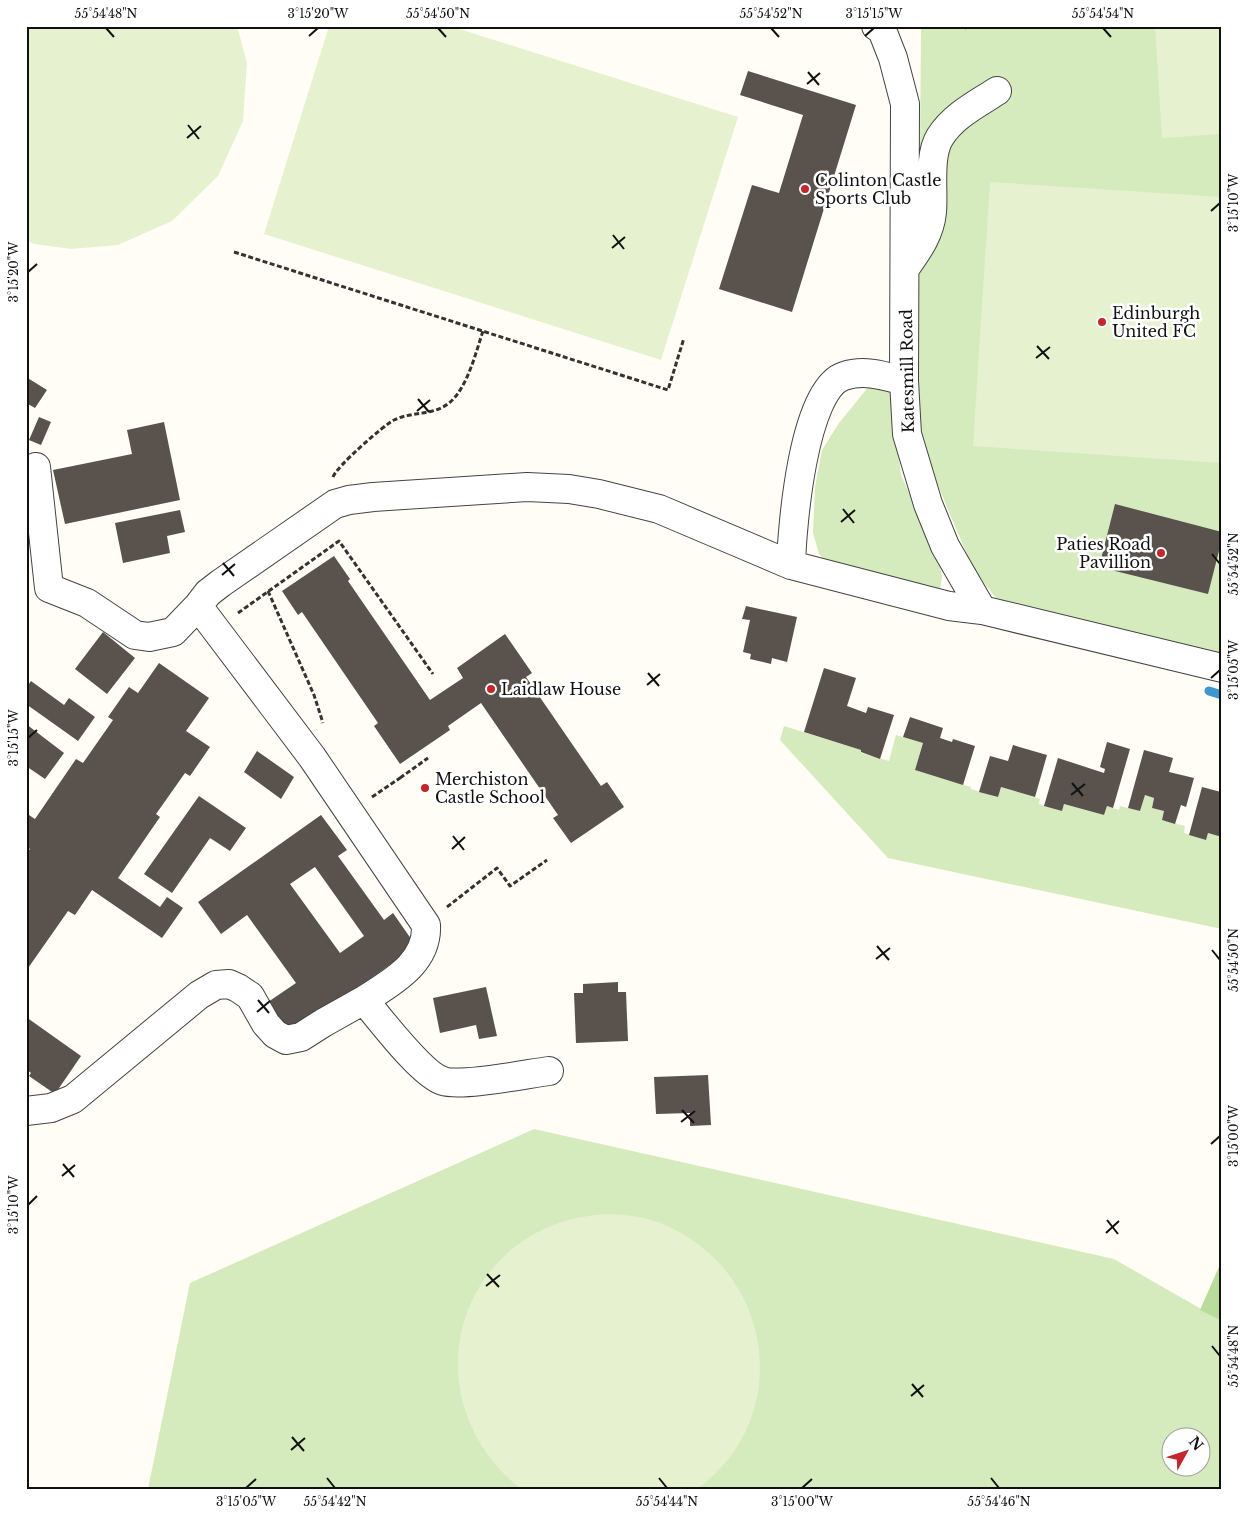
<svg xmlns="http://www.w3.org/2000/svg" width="1248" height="1515" font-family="'Libre Baskerville',serif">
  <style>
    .green { fill: #d5ebbd; fill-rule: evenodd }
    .forest { fill: #b9dc9c }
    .pitch { fill: #e6f2cf }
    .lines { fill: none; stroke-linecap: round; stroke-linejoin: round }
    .stream { stroke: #3f96cf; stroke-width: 9 }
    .building { fill: #5a524d; fill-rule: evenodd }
    .minor-casing { stroke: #444; stroke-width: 30 }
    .path { stroke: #333; stroke-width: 3; stroke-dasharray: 5 2.5; stroke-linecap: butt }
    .minor { stroke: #fff; stroke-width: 28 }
    .ticks { fill: none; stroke: #111; stroke-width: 2 }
    .poi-dot { fill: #c4262e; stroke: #fff; stroke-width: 2 }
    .labels { text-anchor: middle; stroke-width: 5; stroke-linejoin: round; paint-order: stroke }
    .poi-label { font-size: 16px; fill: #111; stroke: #fff; text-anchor: start }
    .street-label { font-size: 16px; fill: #111; stroke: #fff }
    .neatline { fill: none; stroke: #111; stroke-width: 2 }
    .ticks-label { font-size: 12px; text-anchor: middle; fill: #111 }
  </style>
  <rect width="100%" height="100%" fill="#fffdf5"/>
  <path class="green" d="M921,26H1222V654L1008,605L996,598L973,569L924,452L921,435L918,401Z
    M870,385L886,387L892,394L901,475L939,561L942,577L940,589L927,594L833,570L819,554L813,533L815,487L822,450L839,423Z
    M784,726L861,750V753L889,761L896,735L923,743L915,770L971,787V789L997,797L1001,787L1040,799L1039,804L1062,811L1064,804L1104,815L1107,806L1119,810L1120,806L1140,811L1145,795L1154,798L1152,808L1164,811L1162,820L1185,826L1184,833L1206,840L1208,833L1222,837V929L888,858L780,740Z
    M534,1129L1114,1259L1222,1321V1489H148L190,1283ZM1170,1438H1200V1468H1170Z"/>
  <path class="forest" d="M1222,1260V1321L1200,1310Z"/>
  <path class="pitch" d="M26,26H237L247,63L243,121L218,176L172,221L118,245L71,249L34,244L26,240Z
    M329,26H450L738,117L661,360L264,234Z
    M1155,26H1222V134L1162,138Z
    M990,182L1222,197V463L973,446Z
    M608,1214C628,1215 648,1217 667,1226C775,1274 794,1419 697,1489H521C405,1397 458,1221 608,1214Z"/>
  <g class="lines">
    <path class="stream" d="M1209,691L1222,695"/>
  </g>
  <path class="building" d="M748,71L856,105L792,312L719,289L752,185L779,193L803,115L740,95Z
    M26,377L47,390L35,408L26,403Z
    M39,417L51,422L41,445L29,440Z
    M164,422L180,500L65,524L53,470L132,454L127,430Z
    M1115,504L1222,532V539L1208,594L1099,567Z
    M180,510L185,532L167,536L170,553L123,563L115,523Z
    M334,556L350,579L348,581L430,700L463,678L457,668L505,634L532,673L526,677L601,786L607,782L624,807L571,843L553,818L558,815L481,703L448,726L450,730L400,764L374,726L378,723L302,612L298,615L282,591Z
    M746,606L797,617L787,662L772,658L771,664L750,659L751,654L743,652L750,620L742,619Z
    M103,632L135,658L107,694L75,669Z
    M159,663L209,698L186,731L210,747L190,776L185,773L156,814L160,817L118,878L160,907L167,897L183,908L162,938L92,890L75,915L68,911L26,971V854L30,849L26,846V813L35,819L76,759L83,763L113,720L108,717L129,687L138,693Z
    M824,668L856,678L847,706L866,713L868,707L894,715L880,759L861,752V750L804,732Z
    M31,681L64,705L69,698L95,717L78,741L26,704V688Z
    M910,717L943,728L940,738L952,742L953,739L975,746L963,785L915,770L923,743L903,737Z
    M26,724L64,753L45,779L26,766Z
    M1107,742L1130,749L1113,808L1107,806L1104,815L1064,804L1062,811L1044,806L1058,758L1104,773L1105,769L1100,767Z
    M1013,745L1047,755L1035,797L1001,787L998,797L979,792L990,756L1008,761Z
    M1144,750L1173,758L1169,772L1194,778L1186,807L1181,805L1175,824L1162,820L1164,811L1152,808L1154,798L1145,795L1140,811L1128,808Z
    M257,751L294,777L281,799L244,772Z
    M1202,787L1221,792L1220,794L1222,795V837L1208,833L1206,840L1189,835Z
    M199,796L246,828L230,851L210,838L172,893L144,874Z
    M321,815L347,850L338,856L384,920L393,913L416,946L291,1035L268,1002L296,983L247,915L221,934L198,902ZM315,867L364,936L340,953L290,884Z
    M618,982V992H626L628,1041L576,1043L574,993H583V984Z
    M486,987L497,1036L479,1039L476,1025L440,1033L433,998Z
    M26,1017L81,1056L55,1094L29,1076L31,1073L26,1069Z
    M708,1075L711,1125L690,1126V1113L656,1114L654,1077Z"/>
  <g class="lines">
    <g class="minor-casing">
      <path id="minor" d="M876,26L882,30L893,58L905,104L904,381L907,434L928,504L945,546L982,610
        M906,267C918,250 930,234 932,212C934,191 928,156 940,137C953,116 977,104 997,91
        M36,467L49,588L87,603L135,635L149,637L173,632L198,606
        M791,565C792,528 803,389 844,376C865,369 885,376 904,381
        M549,1071C526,1074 462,1087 443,1081C422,1075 380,1019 364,1000C392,982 428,963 426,925L312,757L198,606L208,593L221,583L335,504L349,500L373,497L527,487L569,489L599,494L659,509L791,565L949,606L982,610L1222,668
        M26,1111L51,1108L73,1099L199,995L216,985L229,984L238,988L250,996L266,1024L275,1034L286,1040L301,1037L323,1023L364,1000"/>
    </g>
    <path class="path" d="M958,26L966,28
      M234,252L668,390L684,338
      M333,477C336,467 384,425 394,420C412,411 433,416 449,403C467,389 476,352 483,331
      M268,591L314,695L323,723
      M238,613L339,541L433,674
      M400,778L428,758
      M372,797L400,778
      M447,907L497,868L510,886L547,860"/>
    <use href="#minor" class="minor"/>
  </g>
  <path class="ticks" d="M106,28L114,37M438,28L446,37M771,28L779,37M1103,28L1111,37M309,36L318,28M865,36L874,28M808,72L819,85M807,84L820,73M188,125L199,139M187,138L201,126M1211,211L1220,203M613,235L624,249M612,248L625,237M28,272L37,264M1037,346L1049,359M1036,358L1050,347M418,399L429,412M417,411L430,400M843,509L854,523M841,522L855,510M1212,554L1220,564M223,563L234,576M222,575L235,564M648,673L659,686M1211,678L1220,670M647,685L660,674M28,738L37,730M1072,783L1083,796M1071,795L1085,784M453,836L464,850M452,849L465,837M877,946L889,960M1212,950L1220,960M876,959L890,948M258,1000L269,1013M257,1012L270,1001M682,1110L694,1123M681,1122L695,1111M1211,1144L1220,1136M63,1164L74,1177M62,1176L75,1165M28,1205L37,1196M1107,1220L1118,1234M1106,1233L1119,1221M487,1274L499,1287M486,1286L500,1275M1212,1346L1220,1356M912,1384L923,1397M911,1396L924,1385M292,1437L304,1451M291,1450L305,1438M327,1478L335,1488M659,1478L667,1488M991,1478L999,1488M246,1488L256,1479M802,1488L812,1479"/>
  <g class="poi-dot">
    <circle cx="805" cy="189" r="5"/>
    <circle cx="1102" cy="322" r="5"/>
    <circle cx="1161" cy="553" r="5"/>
    <circle cx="491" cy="689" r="5"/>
    <circle cx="425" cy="788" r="5"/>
  </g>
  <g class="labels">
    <g class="poi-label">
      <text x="815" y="186">Colinton Castle<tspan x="815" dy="18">Sports Club</tspan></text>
      <text x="1112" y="319">Edinburgh<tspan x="1112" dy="18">United FC</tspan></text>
      <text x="1151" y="550" text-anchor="end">Paties Road<tspan x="1151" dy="18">Pavillion</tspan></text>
      <text x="501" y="695">Laidlaw House</text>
      <text x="435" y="785">Merchiston<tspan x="435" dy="18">Castle School</tspan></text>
    </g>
    <g class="street-label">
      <text transform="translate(907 371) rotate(-91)" y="6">Katesmill Road</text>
    </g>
  </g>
  <rect width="1248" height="1515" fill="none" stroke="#ffffff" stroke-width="55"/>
  <g transform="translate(1186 1452) rotate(50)"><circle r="24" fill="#ffffff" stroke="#a0a0a0"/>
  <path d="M0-4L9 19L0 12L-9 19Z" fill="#c4262e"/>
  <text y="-8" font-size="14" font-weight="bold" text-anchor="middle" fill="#111111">N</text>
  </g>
  <rect x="28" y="28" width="1192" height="1460" class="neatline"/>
  <g class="ticks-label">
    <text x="106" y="18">55°54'48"N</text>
    <text x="318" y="18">3°15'20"W</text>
    <text x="438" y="18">55°54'50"N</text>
    <text x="771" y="18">55°54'52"N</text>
    <text x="874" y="18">3°15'15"W</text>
    <text x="1103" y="18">55°54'54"N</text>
    <text transform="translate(1234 203) rotate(-90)" y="4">3°15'10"W</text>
    <text transform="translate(14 272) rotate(-90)" y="4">3°15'20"W</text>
    <text transform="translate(1234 564) rotate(-90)" y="4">55°54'52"N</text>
    <text transform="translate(1234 670) rotate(-90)" y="4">3°15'05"W</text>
    <text transform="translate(14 738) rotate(-90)" y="4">3°15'15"W</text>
    <text transform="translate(1234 960) rotate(-90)" y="4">55°54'50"N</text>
    <text transform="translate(1234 1136) rotate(-90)" y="4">3°15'00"W</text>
    <text transform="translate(14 1205) rotate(-90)" y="4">3°15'10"W</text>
    <text transform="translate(1234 1356) rotate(-90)" y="4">55°54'48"N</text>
    <text x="246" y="1506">3°15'05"W</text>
    <text x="335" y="1506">55°54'42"N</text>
    <text x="667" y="1506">55°54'44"N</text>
    <text x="802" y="1506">3°15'00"W</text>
    <text x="999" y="1506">55°54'46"N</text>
  </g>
</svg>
